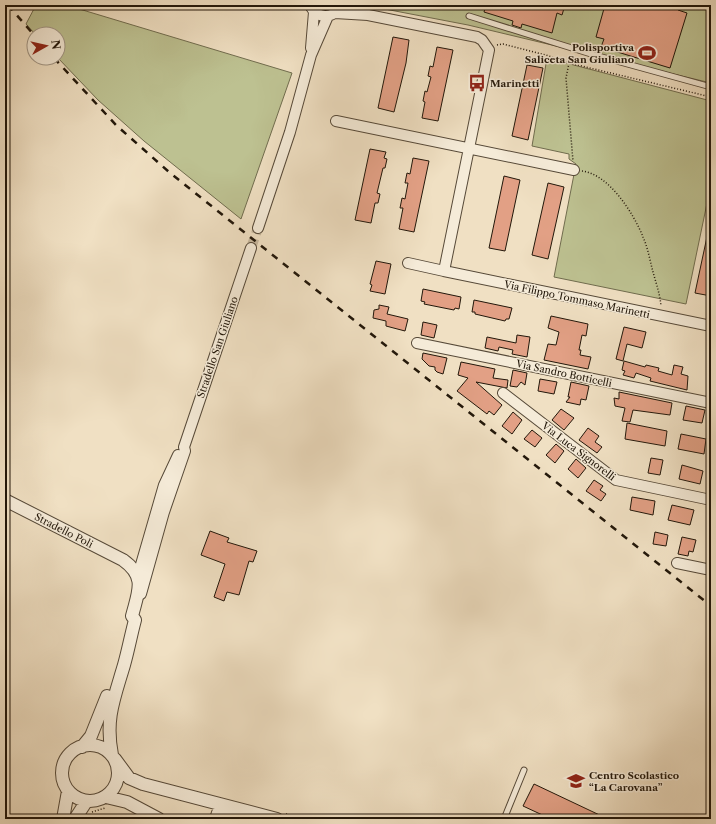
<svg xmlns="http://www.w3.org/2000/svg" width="716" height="824" font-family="'Libre Caslon Text',serif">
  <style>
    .green { fill: #bdc191; stroke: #706c4e }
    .building { fill: #e2a085; stroke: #22170a }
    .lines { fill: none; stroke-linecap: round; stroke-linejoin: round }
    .minor-tunnel { stroke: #c7b89e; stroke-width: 10; stroke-dasharray: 10 5; stroke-linecap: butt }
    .service-casing { stroke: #564938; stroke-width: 7 }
    .minor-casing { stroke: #564938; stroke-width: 12 }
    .tertiary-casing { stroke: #564938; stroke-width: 14 }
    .path { stroke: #22170a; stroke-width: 1.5; stroke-dasharray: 1 2; stroke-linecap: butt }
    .service { stroke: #f5ebd8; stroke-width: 5 }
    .minor { stroke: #f5ebd8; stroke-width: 10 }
    .tertiary { stroke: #f5ebd8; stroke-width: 12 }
    .rail { stroke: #22170a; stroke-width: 2.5; stroke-dasharray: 7 7; stroke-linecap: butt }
    .labels { text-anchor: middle; stroke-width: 3; stroke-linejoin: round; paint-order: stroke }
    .poi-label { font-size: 10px; font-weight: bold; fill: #22170a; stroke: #f5ebd8; text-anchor: start }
    .street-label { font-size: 10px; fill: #22170a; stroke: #f5ebd8 }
  </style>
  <rect width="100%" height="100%" fill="#f0e0c3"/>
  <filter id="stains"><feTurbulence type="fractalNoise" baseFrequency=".005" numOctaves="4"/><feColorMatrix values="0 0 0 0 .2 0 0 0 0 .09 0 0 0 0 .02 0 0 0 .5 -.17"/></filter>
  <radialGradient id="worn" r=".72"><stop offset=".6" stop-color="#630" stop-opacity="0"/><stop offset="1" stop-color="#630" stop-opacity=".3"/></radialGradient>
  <path class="green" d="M36,5H66L292,73L241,219L144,141L98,100L58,58V34H35L26,24Z
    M364,5H711V83L468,25Z
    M547,58L711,101V184L686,304L554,277L576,164L569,159V154L532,146Z"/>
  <path class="building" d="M486,5H565L562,15L557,13L552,33L522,24L521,28L512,25L513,21L484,12Z
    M605,5H680L678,10L687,13L670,68L601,47L604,39L596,37Z
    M393,37L409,40L406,63L394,112L378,108Z
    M437,47L453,50L438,121L422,118L425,102L423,101L425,91L427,92L431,77L428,76L430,66L433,67Z
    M527,65L543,68L528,140L512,136Z
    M370,149L386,152L384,158L387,159L385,168H383L377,193L380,194L378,203H375L371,223L355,220Z
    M413,158L429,161L414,232L399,229L403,208H400L402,198L405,199L408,183H405L407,173L410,174Z
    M504,176L520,180L505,251L489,248Z
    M548,183L564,187L548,259L532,255Z
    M708,232H711V296L695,293Z
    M376,261L391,264L385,294L370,291L372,285L370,284Z
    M423,289L461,297L459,309L455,308L454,310L424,304L425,302L421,301Z
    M474,300L512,308L509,319H506L505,321L475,314V312H472Z
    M379,305L389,307L387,314L408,319L405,331L386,326V321L373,318L374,310L379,309Z
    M551,316L588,324L586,336L582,335L579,350H581L580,355L591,357L588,369L544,360L548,344L556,345L559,332L548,328Z
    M423,322L437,325L434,338L421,335Z
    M624,327L646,332L642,348L627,344L623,361L616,359Z
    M517,335L530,337L527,357L512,354L513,350L499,347L498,351L485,348L487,337L516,343Z
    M423,353L447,358L443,374L437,372L435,370V367L429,366L422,359Z
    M624,361L645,367L646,365L659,368L658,371L672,375L674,365L683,367L681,374L688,376L687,390L650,381L651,378L636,373L634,378L623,375L625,371L622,370Z
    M461,362L495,369L493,378L508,380L507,388L476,382L502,405L494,415L489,411L487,414L457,391L468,378L458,375Z
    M513,370L527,373L525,385L521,382L517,387L510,386Z
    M540,379L557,382L554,394L538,391Z
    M571,382L589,386L586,400L581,399L580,405L566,402L570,397H568Z
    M619,392L672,403L670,415L633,410L630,422L622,421L625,408L615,406L614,398L619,399Z
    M686,406L705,410L702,423L683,420Z
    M561,409L574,418L564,430L552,420Z
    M513,412L522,420L512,434L502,426Z
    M627,423L667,431L665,446L625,439Z
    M588,428L599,436L595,442L602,447L597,453L579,440Z
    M532,430L542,438L535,447L524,439Z
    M681,434L706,439L704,454L678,449Z
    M556,444L564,451L555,463L546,455Z
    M651,458L663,460L660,475L648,473Z
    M576,459L586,468L578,478L568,469Z
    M682,465L703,471L700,484L679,479Z
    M594,480L603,486L600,490L606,494L601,501L586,491Z
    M632,497L655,501L653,515L630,510Z
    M672,505L694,510L690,525L668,520Z
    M210,531L229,538L227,542L257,551L253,562L249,561L239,595L227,592L224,601L214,597L225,564L201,555Z
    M655,532L668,535L666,546L653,544Z
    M682,537L696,540L693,552L689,551L688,556L678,554Z
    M534,784L608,819H551L523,806Z"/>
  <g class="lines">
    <path class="minor-tunnel" d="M251,248L258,228"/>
    <g class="service-casing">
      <path id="service" d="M469,16L591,54L711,87
        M504,819L524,770"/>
    </g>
    <g class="minor-casing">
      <path id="minor" d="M310,5C316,19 334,20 341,5
        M352,5L362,10L368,15
        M335,13L368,15L477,37L482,40L489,50L444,271L711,326
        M311,48L314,12
        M336,121L574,170
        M258,228L290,132L311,55L328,16
        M408,263L444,271
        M417,343L711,403
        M503,393L616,480L711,500
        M677,563L711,570
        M138,575L164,485L178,455
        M141,594L164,512L185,451L184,447L251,248"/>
    </g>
    <g class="tertiary-casing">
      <path id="tertiary" d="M5,500L123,560C147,577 138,592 132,616L135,620C131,635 128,651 124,665C114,699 105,719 112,755
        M62 773a28 28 0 1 1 56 0a28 28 0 1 1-56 0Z
        M82,747L91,736L107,696
        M115,759L129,778L143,784L277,819
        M106,797L127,802L159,819
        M63,819L68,791
        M75,819L86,802
        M216,819L218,813L237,811"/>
    </g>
    <path class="path" d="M497,45L503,44L546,55L569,63L711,97
      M569,63L566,78L573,161
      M582,171C609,174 634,214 643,237C648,248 650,261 653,272C656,283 660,294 661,306
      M92,812L105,808
      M286,814L303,819"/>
    <use href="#service" class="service"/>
    <use href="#minor" class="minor"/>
    <use href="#tertiary" class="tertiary"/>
    <path class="rail" d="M8,5L34,35
      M54,58L116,125L169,172L711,606"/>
  </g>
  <defs>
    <g id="stadium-bare" transform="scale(1.38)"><path d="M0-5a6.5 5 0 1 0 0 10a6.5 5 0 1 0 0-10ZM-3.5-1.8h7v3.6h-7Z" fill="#8f2418" stroke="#f5ebd8" stroke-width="2.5" paint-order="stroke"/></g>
    <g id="bus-bare" transform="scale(1.38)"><path d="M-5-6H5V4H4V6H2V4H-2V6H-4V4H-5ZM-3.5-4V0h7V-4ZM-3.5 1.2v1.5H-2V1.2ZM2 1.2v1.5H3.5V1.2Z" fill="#8f2418" stroke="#f5ebd8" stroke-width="2.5" paint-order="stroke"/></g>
    <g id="school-bare" transform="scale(1.38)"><path d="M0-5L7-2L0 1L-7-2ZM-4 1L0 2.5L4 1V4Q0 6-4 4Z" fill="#8f2418" stroke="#f5ebd8" stroke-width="2.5" paint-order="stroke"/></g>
  </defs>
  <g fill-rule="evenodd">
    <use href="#stadium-bare" x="647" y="53"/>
    <use href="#bus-bare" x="477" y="83"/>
    <use href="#school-bare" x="576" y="781"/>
  </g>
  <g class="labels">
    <g class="poi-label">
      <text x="634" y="51" text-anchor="end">Polisportiva<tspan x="634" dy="12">Saliceta San Giuliano</tspan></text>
      <text x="490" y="87">Marinetti</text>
      <text x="589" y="779">Centro Scolastico<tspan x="589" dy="12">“La Carovana”</tspan></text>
    </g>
    <g class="street-label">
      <text transform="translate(577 299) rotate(12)" y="4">Via Filippo Tommaso Marinetti</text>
      <text transform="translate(217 347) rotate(-71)" y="4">Stradello San Giuliano</text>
      <text transform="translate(564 373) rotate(12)" y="4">Via Sandro Botticelli</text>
      <text transform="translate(579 451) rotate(37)" y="4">Via Luca Signorelli</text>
      <text transform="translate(64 530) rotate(27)" y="4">Stradello Poli</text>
    </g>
  </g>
  <rect width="716" height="824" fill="none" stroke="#f0e0c3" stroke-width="20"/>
  <rect x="6" y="6" width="704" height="812" fill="none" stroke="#22170a" stroke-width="2"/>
  <rect x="10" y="10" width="696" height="804" fill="none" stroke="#22170a"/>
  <g transform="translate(46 46) rotate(82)"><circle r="19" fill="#f5ebd8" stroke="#a19686"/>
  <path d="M0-3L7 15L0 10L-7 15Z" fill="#8f2418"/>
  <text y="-6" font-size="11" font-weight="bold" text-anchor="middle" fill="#22170a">N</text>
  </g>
  <rect width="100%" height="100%" filter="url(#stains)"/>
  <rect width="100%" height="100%" fill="url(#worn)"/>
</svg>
